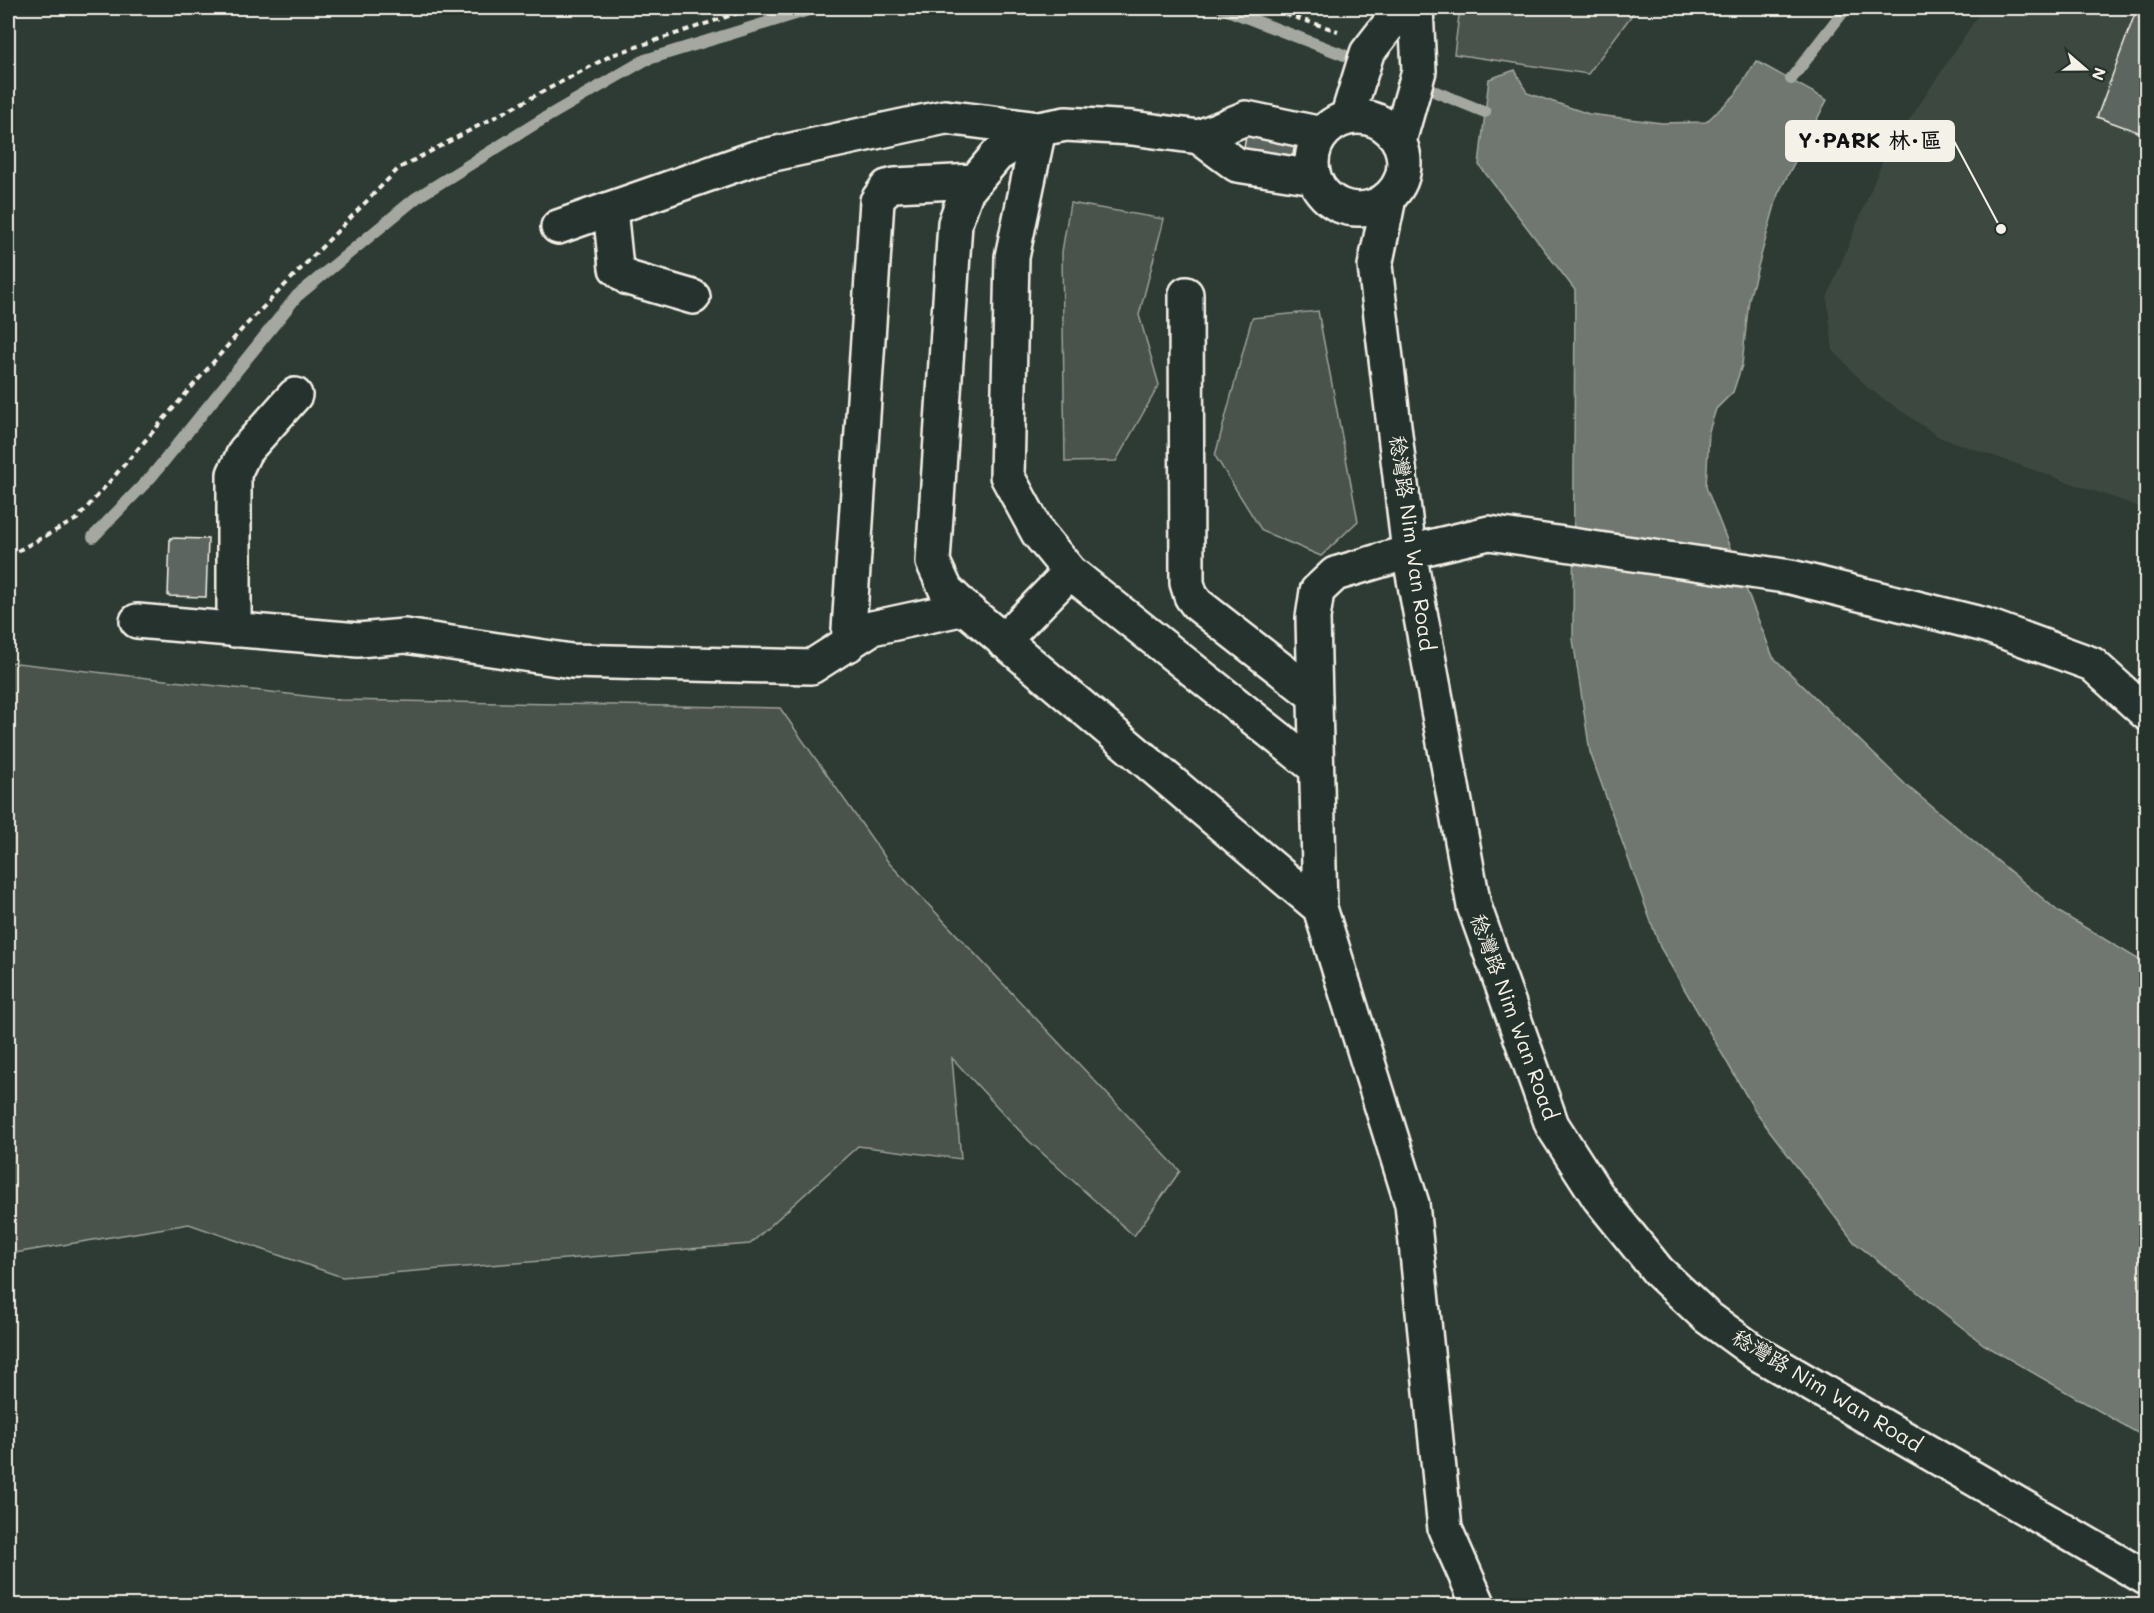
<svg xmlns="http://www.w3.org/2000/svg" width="2154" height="1613" font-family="Mali,'LXGW WenKai TC',sans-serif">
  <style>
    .built { fill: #3c4841 }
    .green { fill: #48524c; stroke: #9ea29a; stroke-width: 1.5 }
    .water { fill: #6f7770; stroke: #a4a8a0; stroke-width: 1.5 }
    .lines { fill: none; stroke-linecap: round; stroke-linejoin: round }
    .stream { stroke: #a4a8a0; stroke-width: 12 }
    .building { fill: #5c655e; stroke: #f4f1e8; stroke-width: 1.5 }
    .minor-casing { stroke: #f4f1e8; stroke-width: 38 }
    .path { stroke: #f4f1e8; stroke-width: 4; stroke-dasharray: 6 4.5; stroke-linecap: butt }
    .minor { stroke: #26332d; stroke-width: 33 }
    .labels { text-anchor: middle; stroke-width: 6; stroke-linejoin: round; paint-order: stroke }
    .street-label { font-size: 21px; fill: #f4f1e8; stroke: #26332d }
    .leader { fill: none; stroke: #f4f1e8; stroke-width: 2 }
    .callout-dot { fill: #f4f1e8; stroke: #26332d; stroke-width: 2 }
    .callout { fill: #f4f1e8; stroke: #f4f1e8; stroke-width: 2 }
    .callout-label { font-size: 22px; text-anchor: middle; font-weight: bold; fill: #111 }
  </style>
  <rect width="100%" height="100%" fill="#2e3b34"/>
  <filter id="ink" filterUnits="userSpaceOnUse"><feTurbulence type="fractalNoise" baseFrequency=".0167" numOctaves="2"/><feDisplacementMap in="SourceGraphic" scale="12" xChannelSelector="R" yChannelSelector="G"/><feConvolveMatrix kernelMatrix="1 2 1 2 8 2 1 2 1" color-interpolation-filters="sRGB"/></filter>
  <g filter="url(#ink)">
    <path class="built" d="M1983,8H2146V509L1939,437L1868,388L1833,350L1827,298L1883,160Z"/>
    <path class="green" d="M1460,8H1637L1588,74L1454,54Z
      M1070,203L1164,219L1139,315L1159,385L1116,461L1065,462L1062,252Z
      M1318,311L1358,521L1321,556L1262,531L1215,456L1252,318Z
      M8,662L340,700L780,708L889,863L1180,1171L1134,1236L1029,1141L952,1058L961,1159L858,1146L750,1244L342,1277L189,1224L8,1254Z"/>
    <path class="water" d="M1756,61L1827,100L1778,194L1749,299L1742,365L1733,392L1716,409L1709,431L1706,487L1773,657L1906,785L2059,912L2146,964V1438L1983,1344L1854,1242L1757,1114L1660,947L1590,752L1573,639L1575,290L1479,165L1489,79L1515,70L1527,93L1589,114L1662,123L1706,122L1735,95Z"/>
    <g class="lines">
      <path class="stream" d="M1222,8L1344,55
        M1791,79L1846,8
        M1436,92L1485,112
        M93,537L152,476L297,296L416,198L538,122L645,60L815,8"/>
    </g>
    <path class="building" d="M2137,8H2146V135L2097,117Z
      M1247,131L1295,140L1292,162L1243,153Z
      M170,538L208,539L206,597L168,596Z"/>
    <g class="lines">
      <g class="minor-casing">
        <path id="minor" d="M1312 163a46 46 0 1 1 92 0a46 46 0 1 1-92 0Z
          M1347,118L1367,53L1402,8
          M1199,137L1237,165L1314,177
          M1399,141L1419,71L1416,8
          M1389,198L1375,266L1409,552L1474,906L1552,1125L1599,1198L1658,1271L1707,1317L1755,1352L2146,1578
          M610,209L616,268L628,278L693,297
          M558,227L755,158L945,117L1039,129L1012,257L1007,476L1038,533L1070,572L1316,768
          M1186,294L1187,583L1191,596L1197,604L1315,696
          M137,621L358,640L405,636L571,661L811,667L872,628L965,608
          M234,630V474L245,451L295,395
          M1003,641L1070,572
          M848,645L877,201L887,187L895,185L975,181
          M1320,908L965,608L946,590L933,562L955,223L966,192L997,155L1039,129L1066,124L1132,128L1199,137L1246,118L1322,134
          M1479,1606L1445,1529L1412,1204L1320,908L1313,618L1317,591L1335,574L1409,552L1489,533L1791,577L1985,625L2092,664L2146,713"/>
      </g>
      <path class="path" d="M1265,8L1338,31
        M8,556L77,519L243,328L399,168L612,55L753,8"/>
      <use href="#minor" class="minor"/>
    </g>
  </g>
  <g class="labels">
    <g class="street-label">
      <text transform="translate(1412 543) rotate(82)" y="7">稔灣路 Nim Wan Road</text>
      <text transform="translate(1514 1017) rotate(70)" y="7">稔灣路 Nim Wan Road</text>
      <text transform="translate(1827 1391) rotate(31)" y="7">稔灣路 Nim Wan Road</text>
    </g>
  </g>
  <path class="leader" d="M2001 229L1954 141"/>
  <circle class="callout-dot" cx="2001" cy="229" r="6"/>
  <rect class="callout" x="1786" y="121" width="168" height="40" rx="6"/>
  <g class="callout-label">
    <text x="1870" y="148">Y·PARK 林·區</text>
  </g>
  <rect width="2154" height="1613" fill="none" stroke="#26332d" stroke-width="30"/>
  <rect x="15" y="15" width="2124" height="1583" fill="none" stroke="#f4f1e8" stroke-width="2" filter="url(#ink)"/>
  <g transform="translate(2085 69) rotate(110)" stroke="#26332d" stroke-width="4.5" paint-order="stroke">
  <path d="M0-4.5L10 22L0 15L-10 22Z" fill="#f4f1e8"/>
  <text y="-9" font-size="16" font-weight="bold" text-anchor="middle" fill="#f4f1e8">N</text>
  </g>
</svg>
